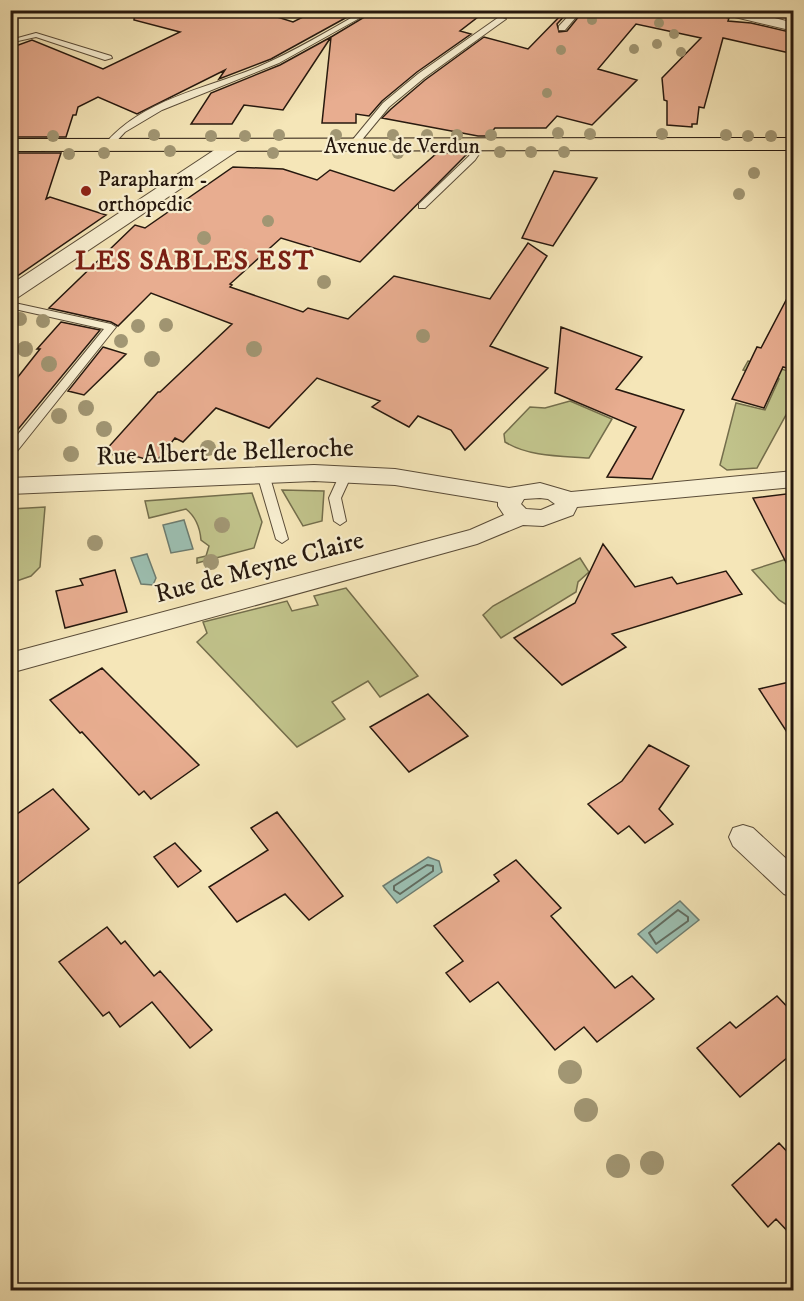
<svg xmlns="http://www.w3.org/2000/svg" width="804" height="1301" font-family="'IM FELL DW Pica',serif">
  <style>
    .green { fill: #c1c38b; stroke: #746e4c; stroke-width: 1.5 }
    .water { fill: #9cbfb1; stroke: #6d7c70; stroke-width: 1.5 }
    .lines { fill: none; stroke-linecap: round; stroke-linejoin: round }
    .shore { stroke: #616c60; stroke-width: 2 }
    .building { fill: #e8ad90; stroke: #26180e; stroke-width: 1.5 }
    .service-casing { stroke: #5a4c38; stroke-width: 2 }
    .minor-casing { stroke: #5a4c38; stroke-width: 2 }
    .primary-casing { stroke: #26180e; stroke-width: 2 }
    .service { fill: #f8efd1; fill-rule: evenodd }
    .minor { fill: #f8efd1; fill-rule: evenodd }
    .primary { fill: #f5e6b8; fill-rule: evenodd }
    .tree { fill: #a19673 }
    .poi-dot { fill: #8f2418; stroke: #f8efd1; stroke-width: 2 }
    .labels { text-anchor: middle; stroke-width: 4.5; stroke-linejoin: round; paint-order: stroke }
    .far-street-label { font-size: 22px; fill: #26180e; stroke: #f8efd1 }
    .far-poi-label { font-size: 22px; fill: #26180e; stroke: #f8efd1; text-anchor: start }
    .street-label { font-size: 26px; fill: #26180e; stroke: #f8efd1 }
    .far-district-label { font-size: 27px; font-weight: bold; letter-spacing: 1.5px; fill: #7a1f14; stroke: #f8efd1 }
  </style>
  <rect width="100%" height="100%" fill="#f5e6b8"/>
  <filter id="stains"><feTurbulence type="fractalNoise" baseFrequency=".00333" numOctaves="4"/><feColorMatrix values="0 0 0 0 .2 0 0 0 0 .09 0 0 0 0 .02 0 0 0 .5 -.17"/></filter>
  <radialGradient id="worn" r=".72"><stop offset=".6" stop-color="#630" stop-opacity="0"/><stop offset="1" stop-color="#630" stop-opacity=".3"/></radialGradient>
  <path class="green" d="M748,361L793,372V402L757,468L727,470L720,465L736,403L765,410L779,379L743,370Z
    M570,401L612,419L589,458C561,456 529,457 505,442L504,434L530,407L545,408Z
    M282,490L324,491L322,521L303,526Z
    M252,493L262,522L254,548L197,563V558L206,556L209,546L201,540C200,528 196,517 186,509L149,518L145,501Z
    M45,507L40,567L31,576L11,583V509Z
    M793,557V609L779,600L752,570Z
    M580,558L589,572L578,582L576,592L501,638L483,615L493,606Z
    M346,588L418,676L380,697L368,681L332,702L345,719L297,747L197,642L207,633L203,622L287,601L292,611L318,605L314,596Z"/>
  <path class="water" d="M184,520L193,549L171,553L163,525Z
    M147,554L156,578L153,585L141,584L131,558Z
    M428,857L439,861L442,872L397,903L383,886Z
    M680,901L699,920L657,953L638,934Z"/>
  <g class="lines">
    <path class="shore" d="M427,865L433,866V871L400,894L394,890V886Z
      M678,910L688,917V921L656,944L649,933Z"/>
  </g>
  <path class="building" d="M135,10H255L293,22L317,10H360L271,59L219,79L225,70L137,114L98,97L78,107L76,115H73L66,137H10V48L32,40L103,69L180,32L134,20Z
    M376,10H487L460,31L471,34L417,72L382,101L369,116L356,114V123H322L331,37Z
    M566,10H570L557,24L559,32L567,31L584,10L627,17L628,10H713L717,15L729,18L728,21L751,23L794,33V54L723,38L704,108L699,107L697,124H692V127L667,125V101L664,100L662,78L701,38L636,24L598,69L637,80L592,125L557,116L546,128H495L488,136H478L382,118L391,109L425,80L484,37L528,49Z
    M331,37L283,110L244,105L232,124H191L211,93L280,65Z
    M10,153H61L46,199L50,197L106,215L10,281Z
    M437,153H464L466,155L360,262L281,238L230,284L232,285L230,287L303,312L308,308L348,319L394,276L490,299L528,243L547,256L490,346L548,368L465,450L451,430L418,416L409,427L372,407L380,401L317,378L269,428L216,408L183,442L175,438L156,462L135,456L132,460L104,452L158,392H160L232,324L151,293L118,326L111,322L49,308L135,225L145,228L233,167L283,169L317,180L330,170L394,191Z
    M554,171L597,178L553,246L522,238Z
    M794,285V370L783,367L764,408L732,399L757,347L761,348Z
    M61,322L100,330L10,439V387L40,349H37Z
    M561,327L642,357L616,389L684,410L652,479L607,477L636,427L555,393Z
    M103,347L126,354L84,395L68,391Z
    M794,493V578L753,498Z
    M603,544L635,587L672,577L677,584L726,571L742,594L612,634L626,647L562,685L514,638L575,603Z
    M115,570L127,612L65,628L56,591L83,585L80,579Z
    M102,668L199,765L151,799L144,791L139,795L82,732L80,733L50,700Z
    M794,681V743L759,689Z
    M428,694L468,736L409,772L370,727Z
    M649,745L689,766L659,809L673,824L645,843L629,826L618,834L588,804L622,781Z
    M53,789L89,829L10,890V819Z
    M277,812L343,896L309,920L285,894L237,922L209,887L268,850L251,828Z
    M175,843L201,871L178,887L154,857Z
    M516,860L561,908L551,916L615,988L632,976L654,999L597,1042L584,1027L555,1050L498,982L470,1002L446,973L463,961L434,926L499,881L494,875Z
    M107,927L121,944L125,941L154,976L160,971L212,1030L190,1048L152,1002L120,1027L109,1012L103,1016L59,962Z
    M777,996L794,1014V1052L740,1097L697,1048L730,1022L736,1028Z
    M779,1143L794,1159V1238L776,1219L768,1227L732,1185Z"/>
  <g class="lines">
    <g class="service-casing">
      <path id="service" d="M365,10H374L279,63L162,110L125,132L111,147L104,145C142,99 206,89 258,67C295,51 330,30 365,10Z
        M574,10H582L565,30H559V26Z
        M499,17L506,19L424,78L389,107L356,147H350V143L383,103L418,74Z
        M36,33L111,56L112,58L105,60L36,37L18,41L14,39Z
        M478,143L485,145L475,160L425,208H419V204L469,156Z
        M10,302L111,324L116,327L14,455L10,456V444L104,329L10,308Z
        M263,470L269,474L288,539L282,543L276,539L257,474Z
        M346,470L352,474L341,498L346,521L340,525L334,521L329,498L340,474Z"/>
    </g>
    <g class="minor-casing">
      <path id="minor" d="M716,10H743L794,23V31L718,13Z
        M234,140L240,141L242,145L240,149L17,298L10,300V285L228,141Z
        M314,465L395,469L509,488L540,483L571,492L794,471V487L577,507L573,515L543,526L523,525L477,544L10,673V653L470,530L504,515L498,506V502L395,485L314,481L10,494V478ZM540,498L548,499L555,504L541,510L526,509L521,504L524,499Z
        M743,825L753,828L794,866V898L784,894L733,846L729,837L733,828Z"/>
    </g>
    <g class="primary-casing">
      <path id="primary" d="M794,138V150L10,151V139Z"/>
    </g>
    <use href="#service" class="service"/>
    <use href="#minor" class="minor"/>
    <use href="#primary" class="primary"/>
  </g>
  <g class="tree">
    <circle cx="592" cy="20" r="5"/>
    <circle cx="659" cy="23" r="5"/>
    <circle cx="674" cy="34" r="5"/>
    <circle cx="657" cy="44" r="5"/>
    <circle cx="634" cy="49" r="5"/>
    <circle cx="561" cy="50" r="5"/>
    <circle cx="681" cy="52" r="5"/>
    <circle cx="547" cy="93" r="5"/>
    <circle cx="558" cy="133" r="6"/>
    <circle cx="590" cy="134" r="6"/>
    <circle cx="662" cy="134" r="6"/>
    <circle cx="154" cy="135" r="6"/>
    <circle cx="279" cy="135" r="6"/>
    <circle cx="336" cy="135" r="6"/>
    <circle cx="393" cy="135" r="6"/>
    <circle cx="427" cy="135" r="6"/>
    <circle cx="457" cy="135" r="6"/>
    <circle cx="491" cy="135" r="6"/>
    <circle cx="726" cy="135" r="6"/>
    <circle cx="53" cy="136" r="6"/>
    <circle cx="211" cy="136" r="6"/>
    <circle cx="245" cy="136" r="6"/>
    <circle cx="748" cy="136" r="6"/>
    <circle cx="771" cy="136" r="6"/>
    <circle cx="170" cy="151" r="6"/>
    <circle cx="500" cy="152" r="6"/>
    <circle cx="531" cy="152" r="6"/>
    <circle cx="564" cy="152" r="6"/>
    <circle cx="104" cy="153" r="6"/>
    <circle cx="273" cy="153" r="6"/>
    <circle cx="398" cy="153" r="6"/>
    <circle cx="69" cy="154" r="6"/>
    <circle cx="754" cy="173" r="6"/>
    <circle cx="739" cy="194" r="6"/>
    <circle cx="268" cy="221" r="6"/>
    <circle cx="204" cy="238" r="7"/>
    <circle cx="324" cy="282" r="7"/>
    <circle cx="20" cy="319" r="7"/>
    <circle cx="43" cy="321" r="7"/>
    <circle cx="166" cy="325" r="7"/>
    <circle cx="138" cy="326" r="7"/>
    <circle cx="423" cy="336" r="7"/>
    <circle cx="121" cy="341" r="7"/>
    <circle cx="25" cy="349" r="8"/>
    <circle cx="254" cy="349" r="8"/>
    <circle cx="152" cy="359" r="8"/>
    <circle cx="49" cy="364" r="8"/>
    <circle cx="86" cy="408" r="8"/>
    <circle cx="59" cy="416" r="8"/>
    <circle cx="104" cy="429" r="8"/>
    <circle cx="208" cy="448" r="8"/>
    <circle cx="71" cy="454" r="8"/>
    <circle cx="222" cy="525" r="8"/>
    <circle cx="95" cy="543" r="8"/>
    <circle cx="211" cy="562" r="8"/>
    <circle cx="570" cy="1072" r="12"/>
    <circle cx="586" cy="1110" r="12"/>
    <circle cx="652" cy="1163" r="12"/>
    <circle cx="618" cy="1166" r="12"/>
  </g>
  <circle class="poi-dot" cx="86" cy="191" r="6"/>
  <g class="labels">
    <g class="far-street-label">
      <text x="402" y="153">Avenue de Verdun</text>
    </g>
    <g class="far-poi-label">
      <text x="98" y="186">Parapharm -<tspan x="98" dy="25">orthopedic</tspan></text>
    </g>
    <g class="street-label">
      <text transform="translate(225 451) rotate(-2)" y="9">Rue Albert de Belleroche</text>
      <text transform="translate(259 566) rotate(-15)" y="9">Rue de Meyne Claire</text>
    </g>
    <g class="far-district-label">
      <text x="195" y="269">LES SABLES EST</text>
    </g>
  </g>
  <rect width="804" height="1301" fill="none" stroke="#f5e6b8" stroke-width="36"/>
  <rect x="12" y="12" width="780" height="1277" fill="none" stroke="#26180e" stroke-width="3"/>
  <rect x="18" y="18" width="768" height="1265" fill="none" stroke="#26180e" stroke-width="1.5"/>
  <rect width="100%" height="100%" filter="url(#stains)"/>
  <rect width="100%" height="100%" fill="url(#worn)"/>
</svg>
